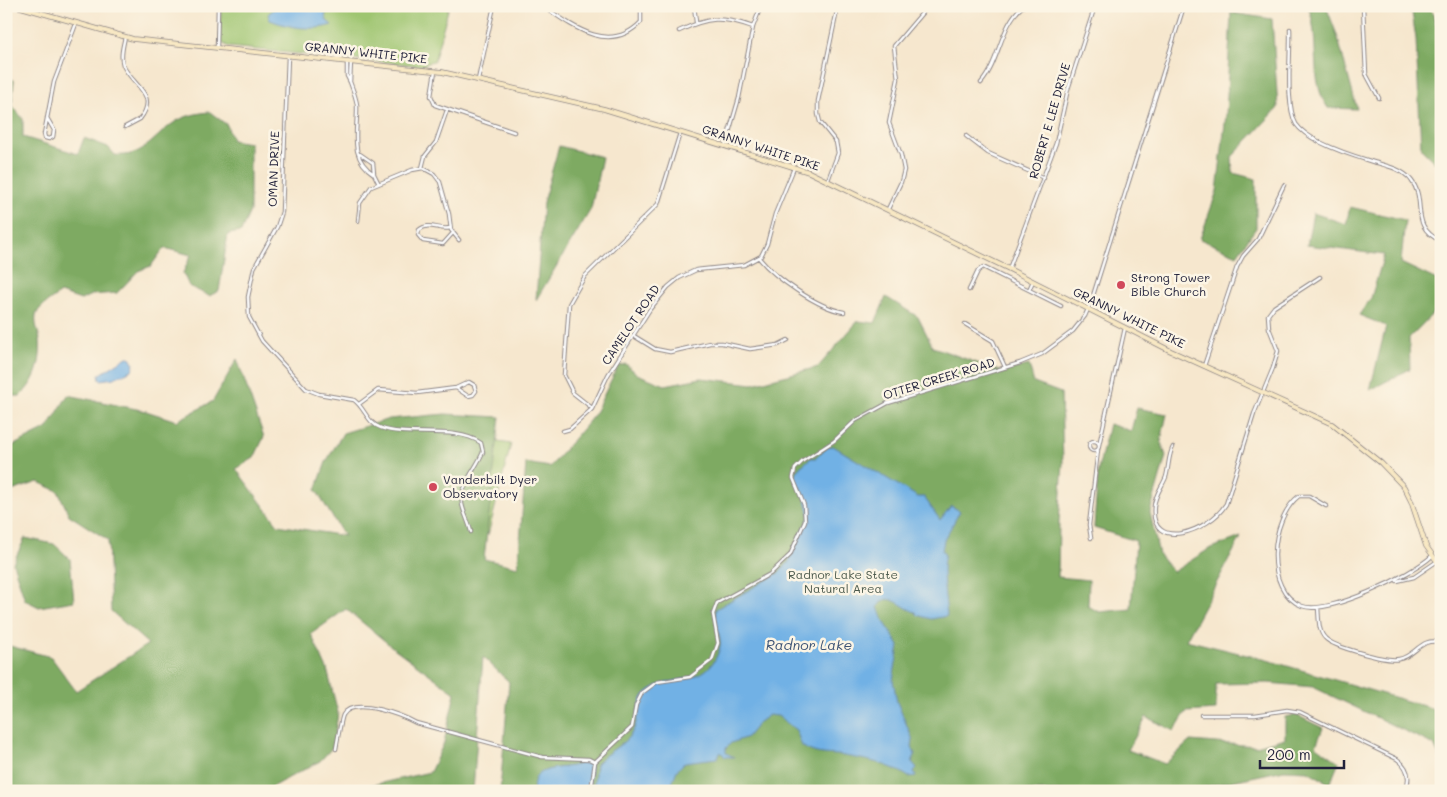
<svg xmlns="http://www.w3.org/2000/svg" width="1447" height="797" font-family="Mali,sans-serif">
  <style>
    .green { fill: #9ec570; stroke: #607456 }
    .forest { fill: #7eaa62; stroke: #50664e }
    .water { fill: #71b1e5; stroke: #4a6a90 }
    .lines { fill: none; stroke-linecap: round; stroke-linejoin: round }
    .street-casing { stroke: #8c8484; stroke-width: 4.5 }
    .secondary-casing { stroke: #8c8484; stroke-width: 5.5 }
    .street { stroke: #fff; stroke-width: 2.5 }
    .secondary { stroke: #f8e8c3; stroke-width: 4 }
    .poi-dot { fill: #d1495b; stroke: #fcf5e5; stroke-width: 2 }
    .labels { text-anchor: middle; stroke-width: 5; stroke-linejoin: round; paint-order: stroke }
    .street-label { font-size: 12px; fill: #22223b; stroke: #fcf5e5 }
    .poi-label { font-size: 12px; fill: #22223b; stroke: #fcf5e5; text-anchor: start }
    .park-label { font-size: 12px; fill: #4d5b4e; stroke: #fcf5e5 }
    .water-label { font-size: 14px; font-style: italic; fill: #3e5476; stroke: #fcf5e5 }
  </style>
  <rect width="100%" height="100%" fill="#fcf5e5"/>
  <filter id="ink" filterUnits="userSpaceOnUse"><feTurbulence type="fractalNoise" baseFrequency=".02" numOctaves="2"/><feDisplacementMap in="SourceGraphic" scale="10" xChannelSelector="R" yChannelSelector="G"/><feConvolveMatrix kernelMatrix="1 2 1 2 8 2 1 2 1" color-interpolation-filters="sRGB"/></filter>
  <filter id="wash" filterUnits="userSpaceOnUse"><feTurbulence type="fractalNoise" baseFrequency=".0096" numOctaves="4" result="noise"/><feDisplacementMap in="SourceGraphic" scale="20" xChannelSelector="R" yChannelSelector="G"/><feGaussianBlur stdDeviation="1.12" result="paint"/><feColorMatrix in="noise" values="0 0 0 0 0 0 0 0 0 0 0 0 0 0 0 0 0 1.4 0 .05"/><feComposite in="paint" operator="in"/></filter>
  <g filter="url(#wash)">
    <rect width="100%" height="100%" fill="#f6e7ce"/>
    <path class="green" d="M221,6H449L434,62L431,61L423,66L229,47L220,42Z
      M481,439L511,444L488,535L471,486Z"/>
    <path class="forest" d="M1308,6H1326L1337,35L1357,109L1328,108C1308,80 1321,38 1308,6Z
      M1411,6H1430L1441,40V169L1421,149L1416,39Z
      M1231,13L1272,19L1278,108L1232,157L1233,173L1256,179V228L1237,255L1200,239L1217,191L1226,115Z
      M6,78L14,80L12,105L23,119V137L78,154L84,138L108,147L115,155C142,158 153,138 172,124C183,116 197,113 210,112L227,125L232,140L250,143V211L241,232L228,234L219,291L209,296L189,286L183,273L191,255L164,248L151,266L138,271L117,293L91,295L81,300L60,293C53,299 40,306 37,313C33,322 39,332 40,340C42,361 36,382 20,396H11L6,393V276L10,267L6,262Z
      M559,146L602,157L591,209L536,300L543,202Z
      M1350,207L1405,220L1401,263L1441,282V305L1409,338L1410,369L1370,390L1386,326L1359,315L1371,298L1384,255L1307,245L1313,213L1346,224Z
      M886,297L918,317L933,347L1002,372L1029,365L1034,383L1061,393L1063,463L1059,522L1058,577L1089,580L1088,606L1099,612L1131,609L1136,541L1094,528L1098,470L1109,424L1131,431L1137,408L1167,414L1161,441L1166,456L1150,512L1159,555L1173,572L1209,549L1241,537L1186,640L1267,660L1441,711V760L1434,745L1313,687L1268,683L1216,684V710L1186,712L1174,731L1146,717L1128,750L1165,764L1190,741L1256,746L1285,738V717L1296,715L1323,728L1316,746L1339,762L1330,784L1308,771L1284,770L1186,791H500L509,682L483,657L473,791H346L430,772L444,743L455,693L391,646L346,609L311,634L327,669L338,713L333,747L320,761L264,791H6V645L51,657L76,691L148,644L111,611L108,540L69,515L58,491L38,482L6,493V449L48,428L68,395L146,411L177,421L213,401L237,359L264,437L254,458L236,469L278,525L344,536L316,490L326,462L343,433L389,419L445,414L500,417L484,559L518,567L526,463L550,467L594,415L618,366L626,364L637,374L665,385L701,378L753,384L818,367L858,321L875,323Z
      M25,538L54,544L70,559L74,601L39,607L25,600L13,563Z"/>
    <path class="water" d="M278,6H336V7L325,14L327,21L332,25C313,31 290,28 270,20L268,14Z
      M127,357H130L134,364L132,370L114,378L100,380L99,375Z
      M833,446L918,497H924L940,520L951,506L960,511L944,540L942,551L945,555C940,569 946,600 947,616L931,619L917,615L916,612C904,610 887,588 878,607L882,618L899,646L893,680L897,702L913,740L912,746L915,755L912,762L917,768L914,771L916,776L909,777C889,763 863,759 838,755C825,754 814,755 802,746L796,730L778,716L769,715L759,722L747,737L731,743L726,748V753L734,757H725L721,752L717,758L685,762L677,770L669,791H664L658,787L652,791H593L596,764C606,752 623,746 631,734C641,720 634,700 650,690C673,674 706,687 719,651C724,637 712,622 716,609L780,572L788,563L810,516L805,497L795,478L796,474L800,467L811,458H816L828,447Z
      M581,763H587L591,766L589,791H534C529,762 568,771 581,763Z"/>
  </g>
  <g filter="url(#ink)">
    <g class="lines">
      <g class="street-casing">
        <path id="street" d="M543,6C572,26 609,55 641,22V6
          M694,6L696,22
          M1085,6L1094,9
          M1363,6L1366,74L1379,98
          M1290,29C1291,53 1285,105 1296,124C1308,142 1350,155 1370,161C1383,165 1402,168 1411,180C1428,201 1408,226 1441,241
          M679,31C708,17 722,16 753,27
          M217,48L218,6
          M288,56L282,212L277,227L254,268L248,297L249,317L262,341L306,389L319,394L354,400C365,408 367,423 381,428C408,438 456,425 481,443L483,452C476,469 460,485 462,504C464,514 469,522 471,532
          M347,62V76L350,82L351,61
          M435,71L431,96L435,105L514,132
          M478,80L494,6
          M350,82C353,90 356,97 357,105C358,132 348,157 374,174L373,163L360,154
          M981,83C1000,61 1000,25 1023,6
          M47,118L54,130L53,137L49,139L45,138L44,134L54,82L76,24
          M125,127L140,119C160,94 131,85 123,65C120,56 123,46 125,37
          M966,136L988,153L1044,178
          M725,146L739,98L753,27L761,6
          M422,168L425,156L436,142L447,110
          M374,174L378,182
          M828,180L838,153L836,142L820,122L818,114V101L838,6
          M888,209L901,182L904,170L901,155L889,123L898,79L894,46L928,6
          M358,221L360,203L371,187L412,170L423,168L434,174L440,182L449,214L451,230L459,240
          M450,228C439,231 429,221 419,230L418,235L423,241L443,244L452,234
          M759,258C775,278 818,308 844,312
          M1009,269L1056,143L1068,89L1095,6
          M969,290L978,271L983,267L1061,306
          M1029,290L1033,281
          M965,324L993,341L1005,367
          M634,336L655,349L670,352L710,343H722L750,349L778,345L788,340
          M1204,366L1237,267L1243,256L1258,239L1284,185
          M359,404L378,390L417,393L456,388L469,382L474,385L476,391L473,395L468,396L456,388
          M592,408L573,393L564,375L569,304L585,276L658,204L680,133
          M563,431L570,429L592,409L608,375L650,309L668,287L679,278L696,270L744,265L761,256L767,244L775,214L794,168
          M1089 446a5 5 0 1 1 10 0a5 5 0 1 1-10 0Z
          M1099,445L1125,328
          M1173,447C1168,456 1169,467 1166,477C1162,487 1155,495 1154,506C1149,553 1209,532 1226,504L1254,414L1273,368L1278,351L1269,328L1268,315L1274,307L1320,277
          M1326,506L1309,496H1299C1270,518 1263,591 1302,606C1327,616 1412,575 1432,556
          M1091,538L1089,525L1098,450
          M1397,581L1414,577L1436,562
          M1318,608C1319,618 1318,631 1325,638C1333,647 1388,662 1399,659C1416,656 1421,636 1441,643
          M1201,715H1255L1287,710L1300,712L1397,759C1408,767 1411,778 1405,791
          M336,749C337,743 341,719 343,715C353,696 403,716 416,723L542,757L589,759L595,762
          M591,791L595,762L632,727L636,705L642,693L657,682L690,677L712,660L718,643L713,614L717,603L770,574L790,555L805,521L804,505L793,478L795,469L803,461L834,441L855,421L888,403L1020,363L1042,354L1073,331L1085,316L1091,302L1184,6"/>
      </g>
      <g class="secondary-casing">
        <path id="secondary" d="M17,6L133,39L442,72L604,109L809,172L1009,269L1171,351L1332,424L1381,463L1404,487L1411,501L1426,546L1441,567"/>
      </g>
      <use href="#street" class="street"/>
      <use href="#secondary" class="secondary"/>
    </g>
  </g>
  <g class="poi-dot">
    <circle cx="1121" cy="285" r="5"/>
    <circle cx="433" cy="487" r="5"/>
  </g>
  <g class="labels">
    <g class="street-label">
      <text transform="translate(366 53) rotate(6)" y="4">GRANNY WHITE PIKE</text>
      <text transform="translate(1050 121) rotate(-74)" y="4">ROBERT E LEE DRIVE</text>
      <text transform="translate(761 148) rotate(18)" y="4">GRANNY WHITE PIKE</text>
      <text transform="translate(274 169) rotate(-88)" y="4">OMAN DRIVE</text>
      <text transform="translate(1129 318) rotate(26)" y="4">GRANNY WHITE PIKE</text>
      <text transform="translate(631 325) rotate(-56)" y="4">CAMELOT ROAD</text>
      <text transform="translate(939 379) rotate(-17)" y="4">OTTER CREEK ROAD</text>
    </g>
    <g class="poi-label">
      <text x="1131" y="282">Strong Tower<tspan x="1131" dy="14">Bible Church</tspan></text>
      <text x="443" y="484">Vanderbilt Dyer<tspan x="443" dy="14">Observatory</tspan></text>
    </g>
    <g class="park-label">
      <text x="843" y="579">Radnor Lake State<tspan x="843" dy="14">Natural Area</tspan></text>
    </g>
    <g class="water-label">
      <text x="809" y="650">Radnor Lake</text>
    </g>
  </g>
  <rect width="1447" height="797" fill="none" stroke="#fcf5e5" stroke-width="25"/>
  <path d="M1260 760v8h84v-8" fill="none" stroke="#22223b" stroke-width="2.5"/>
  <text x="1267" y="760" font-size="15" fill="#22223b" stroke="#fcf5e5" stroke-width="4" paint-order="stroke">200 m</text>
</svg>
